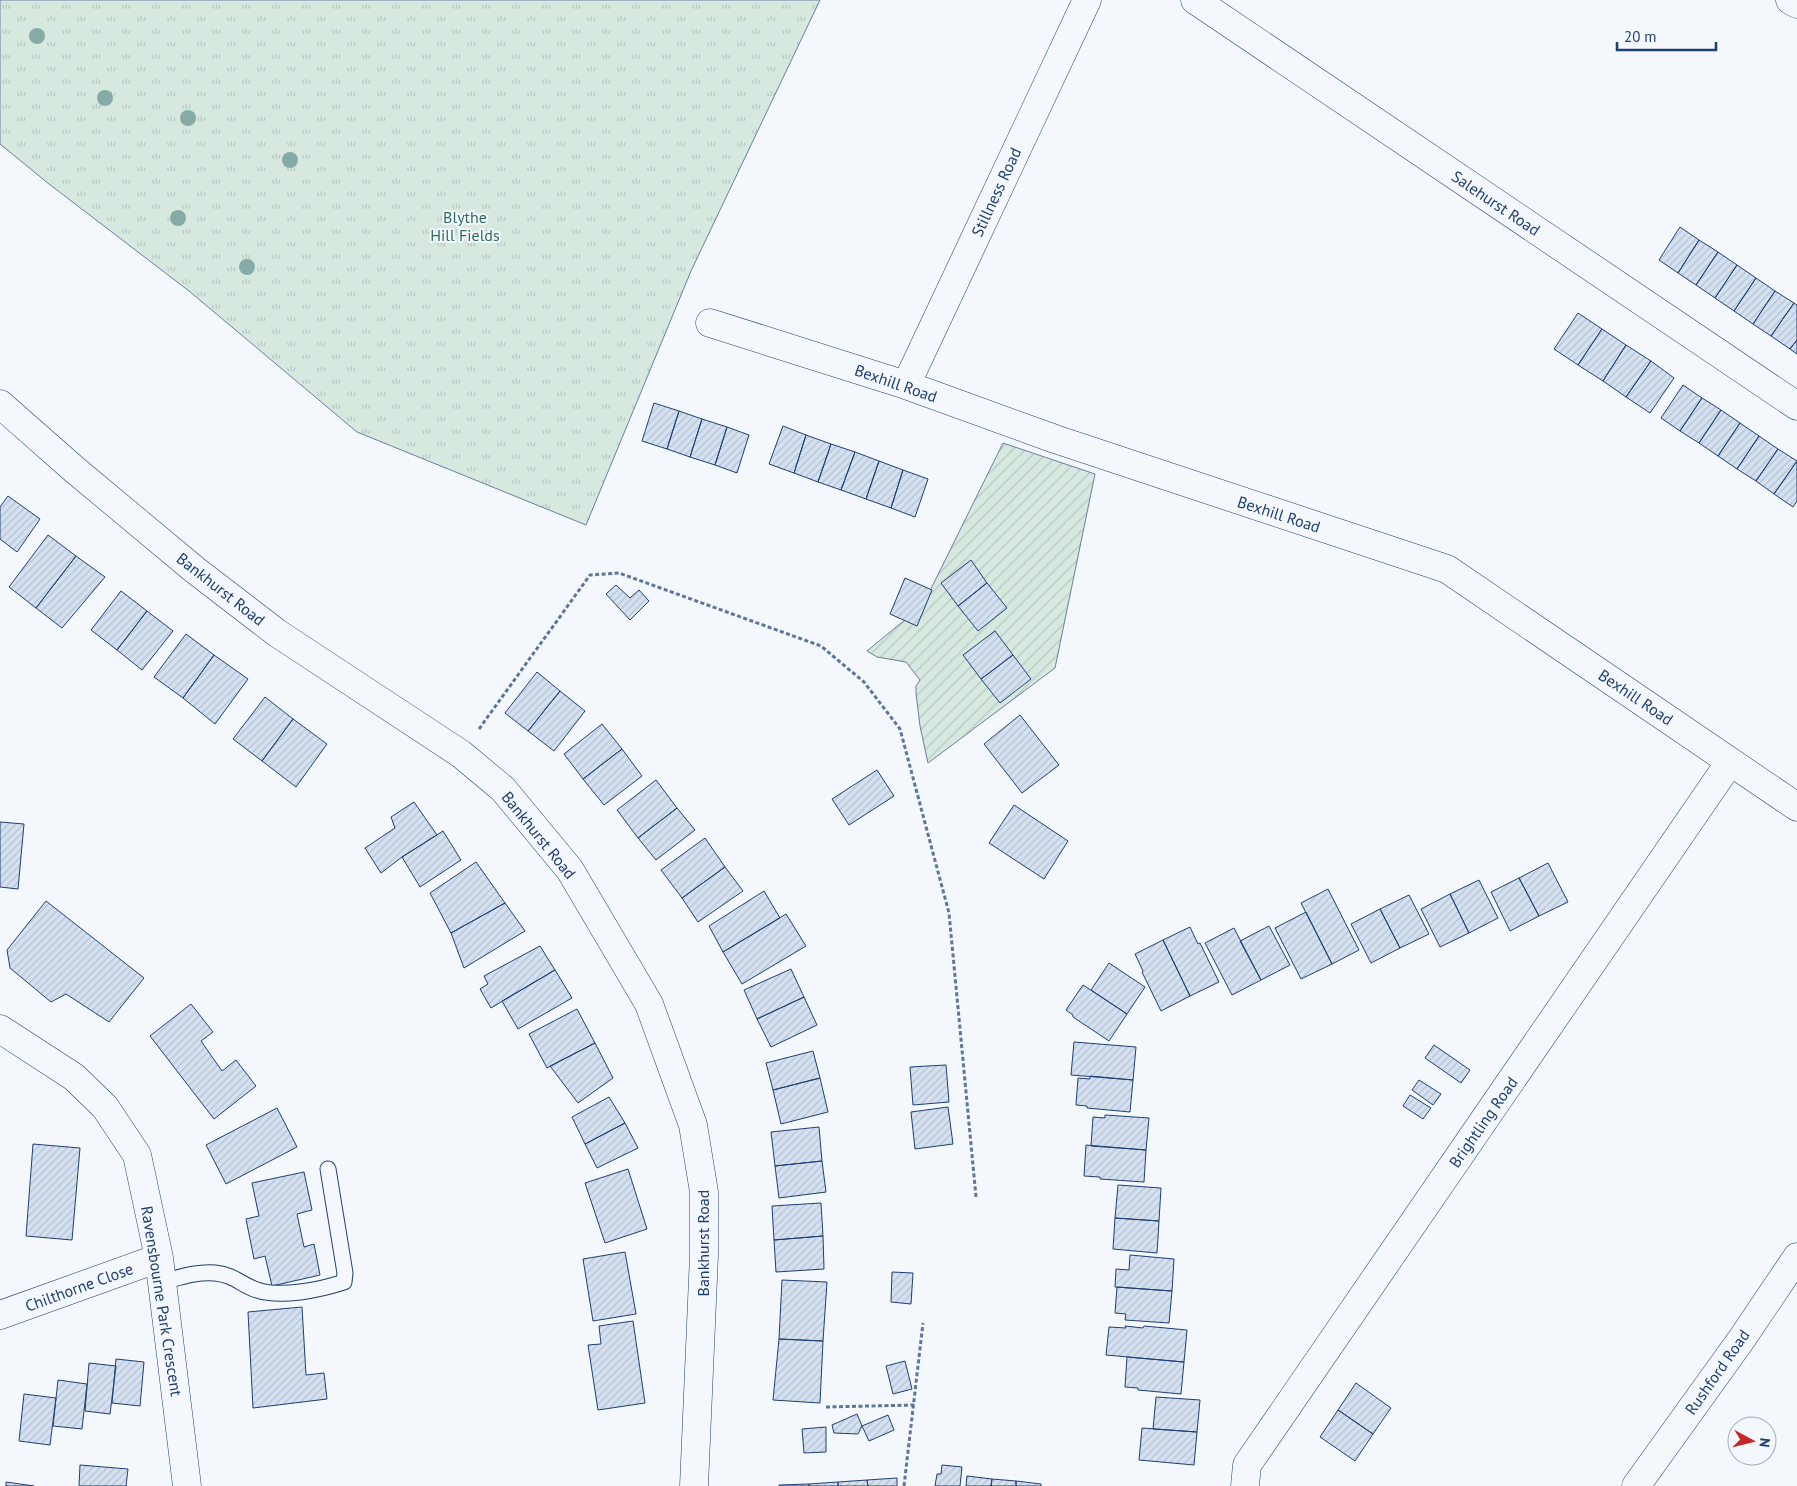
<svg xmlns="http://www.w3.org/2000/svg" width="1797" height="1486" font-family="'PT Sans',sans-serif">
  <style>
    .park { fill: url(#park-tufts); stroke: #687fa3 }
    .garden { fill: url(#garden-furrows); stroke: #687fa3 }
    .building { fill: url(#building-hatch); stroke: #1d3f73 }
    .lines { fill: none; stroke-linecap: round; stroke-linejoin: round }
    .service-casing { stroke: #1d3f73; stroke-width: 17 }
    .minor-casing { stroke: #1d3f73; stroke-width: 29 }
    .path { stroke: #5e769c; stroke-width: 3; stroke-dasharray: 4 2.5; stroke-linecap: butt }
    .service { stroke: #f4f7fb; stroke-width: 15 }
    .minor { stroke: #f4f7fb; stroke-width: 28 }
    .tree { fill: #86aba6 }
    .labels { text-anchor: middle; stroke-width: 4; stroke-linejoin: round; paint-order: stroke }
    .street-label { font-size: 16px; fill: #1d3f73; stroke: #f4f7fb }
    .park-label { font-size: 16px; fill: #2c6c60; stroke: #f4f7fb }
  </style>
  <defs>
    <pattern id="park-tufts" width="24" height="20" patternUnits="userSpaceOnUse" patternTransform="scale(1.25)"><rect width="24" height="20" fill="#d7e8df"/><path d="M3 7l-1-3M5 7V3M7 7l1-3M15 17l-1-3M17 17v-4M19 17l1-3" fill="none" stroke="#b8c8c3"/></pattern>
    <pattern id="garden-furrows" width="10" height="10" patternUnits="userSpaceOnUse" patternTransform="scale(1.25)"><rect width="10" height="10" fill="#d7e8df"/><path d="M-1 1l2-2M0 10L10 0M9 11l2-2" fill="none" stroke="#b8c8c3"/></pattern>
    <pattern id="building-hatch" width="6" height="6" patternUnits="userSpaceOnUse" patternTransform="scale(1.25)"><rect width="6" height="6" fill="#d5e0f0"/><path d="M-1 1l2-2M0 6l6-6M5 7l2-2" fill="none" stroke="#b6c1d1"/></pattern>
  </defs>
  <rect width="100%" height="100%" fill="#f4f7fb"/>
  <path class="park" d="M0,0H820L691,271L586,525L357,432L189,291L49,184L0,144Z"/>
  <path class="garden" d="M1003,443L1095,474L1055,668L928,763L920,726L916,693V686L920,680L906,662L877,657L867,651L923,605Z"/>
  <path class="building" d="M1680,227L1699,240L1678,273L1659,260Z
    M1699,240L1718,252L1696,285L1678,273Z
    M1718,252L1737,265L1715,298L1696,285Z
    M1737,265L1756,278L1734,311L1715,298Z
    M1756,278L1775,291L1753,324L1734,311Z
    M1775,291L1794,303L1771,336L1753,324Z
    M1794,303L1797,305V340L1790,349L1771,336Z
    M1578,313L1602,329L1578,365L1554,349Z
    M1602,329L1626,345L1603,381L1578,365Z
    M1797,340V354L1790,349Z
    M1626,345L1651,361L1626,397L1603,381Z
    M1651,361L1674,378L1650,413L1626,397Z
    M1683,385L1702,398L1680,431L1661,418Z
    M1702,398L1721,410L1699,443L1680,431Z
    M654,403L679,411L667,449L642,441Z
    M1721,410L1740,423L1718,456L1699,443Z
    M679,411L702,419L690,457L667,449Z
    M702,419L727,427L715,465L690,457Z
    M1740,423L1759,436L1737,469L1718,456Z
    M783,426L806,435L794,473L769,464Z
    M727,427L749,435L737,473L715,465Z
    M806,435L831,444L818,482L794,473Z
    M1759,436L1778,449L1756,481L1737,469Z
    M831,444L855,452L841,490L818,482Z
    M1778,449L1797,461L1774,494L1756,481Z
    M855,452L879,461L866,499L841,490Z
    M879,461L903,470L891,508L866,499Z
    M1797,461V501L1793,507L1774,494Z
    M903,470L928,479L915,517L891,508Z
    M8,496L40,519L17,552L0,539V507Z
    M48,535L76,556L36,608L9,587Z
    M76,556L105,577L62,628L36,608Z
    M971,560L987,583L958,606L941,583Z
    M905,578L932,590L917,626L890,614Z
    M987,583L1007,608L978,631L958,606Z
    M616,585L630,598L639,590L649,601L630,620L606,594Z
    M121,591L147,611L117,650L91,630Z
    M147,611L173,631L142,670L117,650Z
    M995,631L1013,655L981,679L963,655Z
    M186,634L214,655L183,698L154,677Z
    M214,655L248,679L215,724L183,698Z
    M1013,655L1031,679L1000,703L981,679Z
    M537,672L560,691L528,731L505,713Z
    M560,691L585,711L554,751L528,731Z
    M265,697L293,719L262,761L233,739Z
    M1020,715L1059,765L1022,793L984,744Z
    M293,719L327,744L296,787L262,761Z
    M602,724L622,749L583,779L564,754Z
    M622,749L642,776L604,805L583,779Z
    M877,770L894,796L849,825L832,799Z
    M656,780L677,808L638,838L617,810Z
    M414,802L437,835L402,857L381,873L365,848L395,828L391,817Z
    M1014,805L1068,841L1044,879L989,843Z
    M677,808L695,830L656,860L638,838Z
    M0,822L24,824L18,889L0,887Z
    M443,831L461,860L420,887L402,857Z
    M705,838L725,867L682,898L661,870Z
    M476,862L505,903L451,933L430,893Z
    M1548,863L1568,902L1539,916L1519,878Z
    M725,867L743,891L698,922L682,898Z
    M1519,878L1539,916L1510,931L1491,892Z
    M1479,880L1498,918L1469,933L1450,894Z
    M1328,889L1359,950L1332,964L1301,903Z
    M764,891L780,918L723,952L709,926Z
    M1450,894L1469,933L1440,947L1421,909Z
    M1409,895L1429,934L1400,948L1380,909Z
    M46,901L144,978L109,1022L66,994L51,1002L10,968L7,950Z
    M505,903L525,931L464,968L451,933Z
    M1380,909L1400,948L1371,963L1351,924Z
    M1306,912L1332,964L1301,979L1275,928Z
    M786,914L806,946L742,984L723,952Z
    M1269,926L1290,965L1261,980L1240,941Z
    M1190,927L1198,944L1200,943L1219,982L1190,996L1163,940Z
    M1234,928L1261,980L1232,995L1205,943Z
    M1163,940L1190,996L1161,1011L1142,972L1143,971L1135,954Z
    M540,946L555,970L491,1008L480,989L488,984L484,976Z
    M1109,963L1145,987L1127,1014L1091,990Z
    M791,969L804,997L757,1019L744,990Z
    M555,970L572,998L518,1029L502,1001Z
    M1083,985L1127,1014L1109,1041L1073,1017V1015L1066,1010Z
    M804,997L817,1025L771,1047L757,1019Z
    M191,1004L213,1032L201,1041L222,1071L236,1060L256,1086L214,1119L150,1036Z
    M577,1009L595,1043L547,1068L529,1034Z
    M1074,1042L1136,1047L1133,1080L1071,1075Z
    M595,1043L613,1078L578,1103L550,1066Z
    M1434,1045L1470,1070L1461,1083L1425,1058Z
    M813,1051L820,1078L773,1090L766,1063Z
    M946,1065L949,1102L913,1105L910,1067Z
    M1090,1076L1133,1080L1130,1112L1087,1108V1106L1076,1105L1078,1078L1090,1079Z
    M820,1078L828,1112L781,1124L773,1090Z
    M1419,1080L1441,1094L1433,1105L1412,1090Z
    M1410,1095L1431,1108L1423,1119L1403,1106Z
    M609,1097L625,1123L585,1144L572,1117Z
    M948,1107L953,1144L915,1149L911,1112Z
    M277,1108L297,1147L226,1184L206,1145Z
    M1105,1115L1149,1118L1146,1150L1091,1146L1093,1117L1105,1118Z
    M625,1123L638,1148L597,1168L585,1144Z
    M819,1127L822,1161L775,1166L771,1132Z
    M33,1144L80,1148L72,1240L26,1236Z
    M1086,1145L1146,1150L1144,1182L1100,1179V1177L1084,1176Z
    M822,1161L826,1192L779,1198L775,1166Z
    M628,1169L647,1229L605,1243L585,1183Z
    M304,1172L312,1210L297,1214L304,1247L314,1244L320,1275L272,1286L265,1256L254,1259L246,1219L259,1216L252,1183Z
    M1118,1185L1161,1188L1159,1221L1115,1218Z
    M821,1203L823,1236L774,1240L772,1206Z
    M1115,1218L1159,1221L1157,1253L1113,1249Z
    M823,1236L824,1269L776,1272L774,1240Z
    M625,1252L636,1314L593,1321L583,1259Z
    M1130,1255L1174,1259L1172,1291L1115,1287L1116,1269L1129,1270Z
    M892,1272L913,1273L911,1304L891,1302Z
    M782,1280L827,1282L823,1341L779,1339Z
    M1117,1287L1172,1291L1169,1323L1125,1320L1126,1314L1115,1313Z
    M302,1307L306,1375L324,1373L327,1399L253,1408L248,1312Z
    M633,1321L645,1403L598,1410L588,1345L601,1344L599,1326Z
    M1125,1326L1143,1328L1144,1326L1187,1330L1184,1362L1106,1355L1109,1327L1126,1328Z
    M779,1339L823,1341L820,1403L773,1400Z
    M1127,1357L1184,1362L1181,1394L1138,1390V1388L1125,1387Z
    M116,1359L144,1362L140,1406L112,1403Z
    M905,1361L912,1389L893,1394L886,1366Z
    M89,1363L116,1366L110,1414L85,1411Z
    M58,1380L87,1384L82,1429L53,1426Z
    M1356,1383L1391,1408L1373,1434L1338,1410Z
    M24,1394L56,1398L50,1445L19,1441Z
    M1156,1397L1200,1400L1197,1432L1153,1429Z
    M1338,1410L1373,1434L1355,1461L1320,1437Z
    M857,1414L862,1426L858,1434L834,1433L832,1425Z
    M888,1415L894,1430L869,1441L862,1426Z
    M826,1427V1452L804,1453L802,1429Z
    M1142,1428L1197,1432L1194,1465L1139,1460Z
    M80,1465L128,1469L126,1486H79Z
    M942,1465L962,1467L960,1486H935L937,1474H941Z
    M967,1476L992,1479L991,1486H966Z
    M897,1478V1486H868L867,1480Z
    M992,1479L1016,1481V1486H991Z
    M867,1480L868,1486H838V1482Z
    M1016,1481L1041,1484V1486H1016Z
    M6,1482L34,1486H6Z
    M838,1482V1486H809V1484Z
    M809,1484V1486H779V1485Z"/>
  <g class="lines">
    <g class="service-casing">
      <path id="service" d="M162,1282C178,1278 198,1271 215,1273C235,1275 241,1285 257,1290C280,1298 320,1290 344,1282L345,1273L328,1169"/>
    </g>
    <g class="minor-casing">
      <path id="minor" d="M1195,0L1797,406
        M1790,0L1797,4
        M710,323L906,385L1055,439L1447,569L1797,807
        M906,385L1087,0
        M0,404L75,470L195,570L277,633L461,754L503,789L570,870L649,1004L693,1125L704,1192V1255L694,1486
        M0,1029L74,1077L105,1107L137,1155L159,1258L187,1486
        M0,1315L159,1258
        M1245,1486L1247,1465L1730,762
        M1636,1486L1741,1340L1797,1257"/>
    </g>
    <path class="path" d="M479,729L590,575L619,573L821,646L864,682L900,729L949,913L976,1197
      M826,1407L914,1405
      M904,1486L923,1323"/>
    <use href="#service" class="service"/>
    <use href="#minor" class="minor"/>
  </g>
  <g class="tree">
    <circle cx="37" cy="36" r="8"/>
    <circle cx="105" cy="98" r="8"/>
    <circle cx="188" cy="118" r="8"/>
    <circle cx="290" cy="160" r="8"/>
    <circle cx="178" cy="218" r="8"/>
    <circle cx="247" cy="267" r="8"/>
  </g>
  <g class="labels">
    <g class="street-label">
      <text transform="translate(996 192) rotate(-65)" y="6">Stillness Road</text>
      <text transform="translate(1496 203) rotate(34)" y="6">Salehurst Road</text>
      <text transform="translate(896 383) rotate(19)" y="6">Bexhill Road</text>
      <text transform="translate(1279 514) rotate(18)" y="6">Bexhill Road</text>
      <text transform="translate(221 589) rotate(38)" y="6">Bankhurst Road</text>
      <text transform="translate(1636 697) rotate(34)" y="6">Bexhill Road</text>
      <text transform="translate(539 835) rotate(51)" y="6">Bankhurst Road</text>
      <text transform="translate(1483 1122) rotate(-55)" y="6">Brightling Road</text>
      <text transform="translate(703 1243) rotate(-90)" y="6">Bankhurst Road</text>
      <text transform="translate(79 1287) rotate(-20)" y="6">Chilthorne Close</text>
      <text transform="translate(162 1301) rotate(81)" y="6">Ravensbourne Park Crescent</text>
      <text transform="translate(1717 1372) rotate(-55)" y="6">Rushford Road</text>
    </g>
    <g class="park-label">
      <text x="465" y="223">Blythe<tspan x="465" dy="18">Hill Fields</tspan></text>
    </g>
  </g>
  <g transform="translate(1752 1441) rotate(97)"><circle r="24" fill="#f4f7fb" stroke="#9eadc5"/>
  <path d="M0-4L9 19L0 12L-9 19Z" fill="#c62828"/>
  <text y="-8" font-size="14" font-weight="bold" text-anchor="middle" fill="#1d3f73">N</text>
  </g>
  <path d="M1617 42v8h99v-8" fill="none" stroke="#1d3f73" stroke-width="2.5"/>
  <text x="1624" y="42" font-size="15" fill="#1d3f73" stroke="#f4f7fb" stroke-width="4" paint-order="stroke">20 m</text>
</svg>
